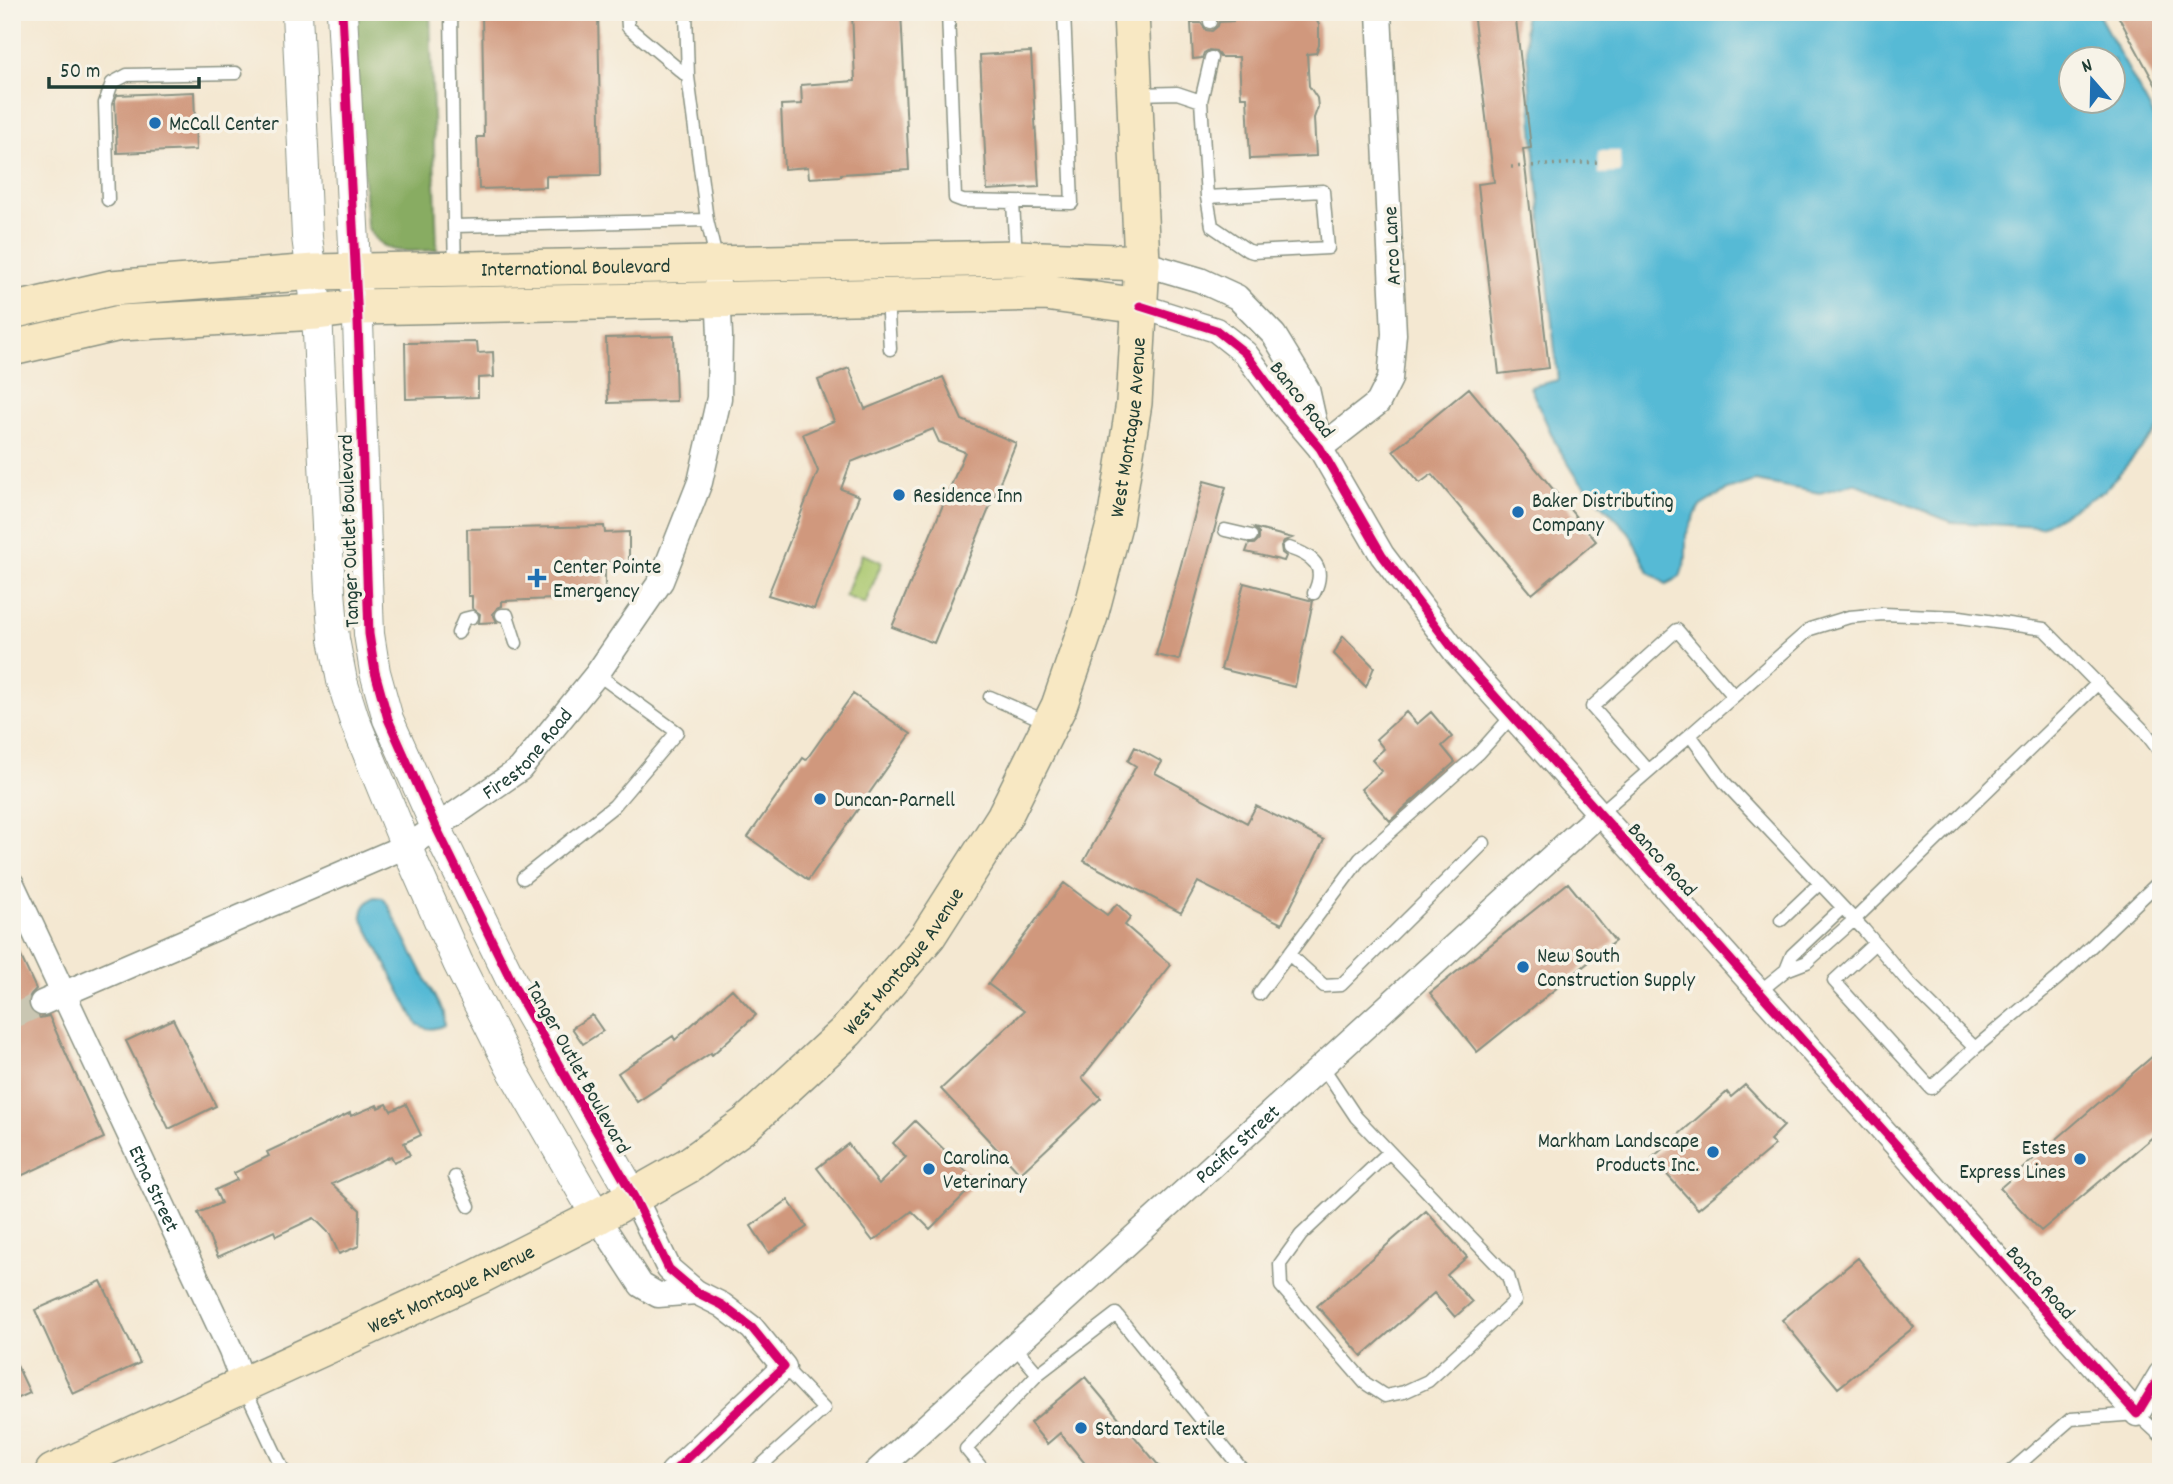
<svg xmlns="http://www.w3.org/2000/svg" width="2173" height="1484" font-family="Dekko,sans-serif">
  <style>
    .green { fill: #abc86f; stroke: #658252; stroke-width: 2 }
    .forest { fill: #88ac62; stroke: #54744b; stroke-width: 2 }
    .water { fill: #56bad5; stroke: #3a7c84; stroke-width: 2; fill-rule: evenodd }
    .pier { fill: #f4e8d2 }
    .building { fill: #d0987d }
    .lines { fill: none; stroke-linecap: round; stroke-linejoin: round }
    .minor-tunnel { stroke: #c9c6b2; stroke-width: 24; stroke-dasharray: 24 12; stroke-linecap: butt }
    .service-casing { stroke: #8a9283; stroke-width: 15 }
    .minor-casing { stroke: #8a9283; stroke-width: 27 }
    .tertiary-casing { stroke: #8a9283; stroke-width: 32 }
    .secondary-casing { stroke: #8a9283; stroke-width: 38 }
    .path { stroke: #8a9283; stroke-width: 3.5; stroke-dasharray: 2 5; stroke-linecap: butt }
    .service { stroke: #fff; stroke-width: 12 }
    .minor { stroke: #fff; stroke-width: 24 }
    .tertiary { stroke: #fff; stroke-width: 30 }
    .secondary { stroke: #f8e8c3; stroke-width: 35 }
    .cycleway-casing { stroke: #f7f3e8; stroke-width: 13 }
    .cycleway { stroke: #d6006c; stroke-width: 9 }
    .poi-dot { fill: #1f6fb2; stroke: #f7f3e8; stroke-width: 2.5 }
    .labels { text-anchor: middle; stroke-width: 7; stroke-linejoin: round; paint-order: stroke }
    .poi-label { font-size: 21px; fill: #1f3d34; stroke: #f7f3e8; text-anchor: start }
    .street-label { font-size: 21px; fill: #1f3d34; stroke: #f7f3e8 }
  </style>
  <rect width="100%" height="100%" fill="#f7f3e8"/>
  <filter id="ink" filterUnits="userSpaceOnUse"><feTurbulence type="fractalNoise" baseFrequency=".0143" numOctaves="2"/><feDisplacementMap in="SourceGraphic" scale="14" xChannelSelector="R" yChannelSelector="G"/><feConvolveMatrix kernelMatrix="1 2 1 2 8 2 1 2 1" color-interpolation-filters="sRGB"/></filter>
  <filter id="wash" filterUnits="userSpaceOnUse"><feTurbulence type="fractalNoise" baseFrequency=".00686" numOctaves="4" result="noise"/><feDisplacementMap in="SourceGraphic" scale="28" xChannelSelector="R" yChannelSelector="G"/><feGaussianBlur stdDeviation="1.57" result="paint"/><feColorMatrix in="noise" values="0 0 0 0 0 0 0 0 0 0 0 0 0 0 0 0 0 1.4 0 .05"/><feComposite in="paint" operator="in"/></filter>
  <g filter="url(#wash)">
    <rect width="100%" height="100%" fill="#f4e8d2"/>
    <path class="green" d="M862,554L882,562L865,604L845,596Z"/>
    <path class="forest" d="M353,12H430L437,250C407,251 383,258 367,226Z"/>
    <path class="water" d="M1524,12H2097L2161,129V426L2105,490L2041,527L1951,522L1855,483L1820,493L1755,481L1727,490L1699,507L1686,535V559L1680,577L1666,584L1649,572L1629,532L1578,479L1556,444L1530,387L1558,380L1536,168ZM2072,60H2114V102H2072Z
      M374,897L383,898L388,905L443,1013L444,1025C433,1030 427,1030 417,1024L362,918C362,907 366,903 374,897Z"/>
    <path class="pier" d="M1598,151H1620L1621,173L1599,174Z"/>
    <g id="blocks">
      <path class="building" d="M482,12H598L601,175L546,176V187L479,189L477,137H484Z
        M852,12H901L909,170L841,174V176L809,178L808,167L784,169L781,105L802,104L801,85L855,81Z
        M1232,12H1307V15H1314L1319,25V45L1316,53L1307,54L1309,86L1317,98L1318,107L1314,118L1316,156L1250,159L1247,97H1241L1239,57H1220L1216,51L1209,50L1204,53L1202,58L1193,59L1191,23H1201L1206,30L1212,31L1218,26L1219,22L1233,21Z
        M1473,12H1515L1531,148L1523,149L1549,368L1499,374L1478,184L1494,182Z
        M2116,12H2161V95Z
        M1031,52L1039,187L987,190L980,55Z
        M194,92L196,150L117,153L115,100L117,95Z
        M674,336L676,401L608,403L606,338Z
        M477,342L478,353L493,352L494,377L478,378V397L406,399L405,343Z
        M849,368L865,409L943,377L962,420L1016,443L934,643L892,627L965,452L939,442L933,429L851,462L841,489L859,496L814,609L768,595L818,471L803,434L834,421L818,380Z
        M1469,388L1596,541L1532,594L1432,474L1420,483L1393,451Z
        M1204,481L1226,487L1179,660L1156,655Z
        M604,526L605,533L629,532V562H605V594L580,595V598L502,601V606L497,608L493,614L497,622L479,623L480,614L472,608V596H468L467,529Z
        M1254,528L1292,538L1284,541L1281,546L1282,553L1286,556L1284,561L1246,552L1249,544H1254L1259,539V533Z
        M1244,583L1313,601L1295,687L1221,669Z
        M1343,636L1374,667L1366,687L1334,654Z
        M853,694L911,734L808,880L748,837L803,758L806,760Z
        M1406,712L1417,724L1431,712L1452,737L1442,746L1455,762L1390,821L1361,789L1382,771L1372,760L1384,749L1376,739Z
        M1135,747L1162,762L1155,773L1247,823L1256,806L1324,840L1282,924L1198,882L1181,913L1084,861L1136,766L1128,761Z
        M1064,883L1107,915L1117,904L1131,917L1125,925L1171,965L1082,1078L1101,1098L1020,1174L941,1089L1024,1011L988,984Z
        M1568,883L1615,941L1477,1052L1430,993Z
        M12,937L36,989L31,994L27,1001L29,1009L40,1018L49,1016L104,1138L12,1180Z
        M732,989L756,1015L712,1055L711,1053L637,1102L618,1073L673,1036L675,1040Z
        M592,1015L603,1031L583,1044L572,1028Z
        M173,1019L216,1106L169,1129L126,1041Z
        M2161,1049V1130L2041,1231L2000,1188Z
        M1745,1085L1784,1126L1770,1140L1775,1145L1698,1209L1652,1158L1727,1092L1731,1097Z
        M387,1104L391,1111L406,1104L421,1135L404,1143L410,1155L394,1162L391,1156L332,1184L360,1210L359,1246L339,1254L330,1234L314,1218L276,1236L274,1231L218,1257L198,1213L221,1203L215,1190L237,1180L234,1173L269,1156L267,1152L350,1113L351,1116L377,1105L378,1108Z
        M915,1121L977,1182L930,1229L912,1211L873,1241L817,1168L848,1144L879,1184L906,1157L893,1143Z
        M788,1200L807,1227L769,1253L751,1226Z
        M1426,1211L1467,1257L1447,1275L1472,1302L1455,1317L1434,1293L1362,1356L1317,1306Z
        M1858,1258L1914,1327L1838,1388L1782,1320Z
        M101,1281L140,1363L73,1394L35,1310Z
        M12,1355L30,1393L12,1401Z
        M1085,1377L1164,1472H1092L1060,1433L1047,1444L1030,1423Z"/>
    </g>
  </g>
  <g filter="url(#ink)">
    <use href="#blocks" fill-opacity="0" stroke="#8a9283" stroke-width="2"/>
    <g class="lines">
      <path class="minor-tunnel" d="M12,1017L42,1003"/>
      <g class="service-casing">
        <path id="service" d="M451,12L454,226
          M627,12L628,27L688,77
          M686,12L688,77L707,220
          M948,12L955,198L963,201L1072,203L1064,12
          M1209,12L1210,22
          M1064,13L1094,12
          M1137,94L1177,93L1201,101L1207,197L1212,226L1247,250L1253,252L1328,248L1323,191L1207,197
          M1201,101L1211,58
          M108,200L105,103L112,83L127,75L236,73
          M1013,202L1016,258
          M455,268L454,226L707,220L717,262
          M887,298L890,349
          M1225,530L1251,536
          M1289,548C1313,556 1327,566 1314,593
          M502,615H507L516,643
          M458,633L464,619L472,617
          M990,697L1047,722
          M2161,753L2145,732L2044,629L1960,617L1883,614L1849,617L1810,629L1690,735L1725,783L1864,930L1910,984L1975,1048L2058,978L2161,880
          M1648,770L1592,707L1677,630L1733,695
          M1599,814L1690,735
          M523,878L614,806L677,732L597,674
          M1781,920L1819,884
          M1875,943L1834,981L1931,1088L1975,1048
          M1289,954L1324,986L1341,985L1484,843
          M1786,970L1792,955L1842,908
          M1759,992L1786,970L1807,962L1854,920L2098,683
          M1259,994L1360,859L1479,753L1512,716
          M1322,1066L1356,1117L1508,1276L1515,1301L1428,1381L1404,1392L1385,1396L1365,1383L1281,1286L1280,1264L1301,1235L1389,1152
          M455,1177L469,1206
          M1014,1346L1038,1374L1116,1314L1244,1472
          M244,1387L284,1472
          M754,1472L824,1409L784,1367
          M985,1472L966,1449L1038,1374
          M2010,1472L2071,1419L2137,1414L2161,1436"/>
      </g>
      <g class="minor-casing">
        <g id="minor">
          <path d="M1142,263L1200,280L1237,297L1274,335L1307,389L1319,443"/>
          <path d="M1140,306L1216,330L1245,353L1285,407L1320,448L1382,555L1457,654L2137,1414L2161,1374"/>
          <path d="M1320,448L1378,403L1390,379L1394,334L1379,12"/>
          <path id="s1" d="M12,884L231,1351L243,1383"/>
          <path id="s2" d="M42,1003L413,843L520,769L597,674L661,581L700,482L719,398L720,336L717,263"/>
          <path d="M634,1197L669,1269L696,1292L722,1305L752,1328L784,1367L673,1472"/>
          <path d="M597,1217L641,1285L658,1295L696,1292"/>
          <path id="s3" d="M876,1472L1599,814"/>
        </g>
      </g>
      <g class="tertiary-casing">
        <path id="tertiary" d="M297,12L307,237L317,312L330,591L334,639L342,681L354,719L406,846L458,963L510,1066L597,1217
          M342,12L358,322L369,634L375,672L388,719L436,827L516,990L634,1197"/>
      </g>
      <g class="secondary-casing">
        <g id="secondary">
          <path id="s4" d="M12,311L111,288L314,272L1016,258L1142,263"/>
          <path d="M12,348L120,323L317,312L358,307L1045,293L1140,306"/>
          <path id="s5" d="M53,1472L478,1277L597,1217L689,1165L746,1124L847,1031L928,936L1004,817L1059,706L1090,616L1115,521L1134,403L1142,263L1131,12"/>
        </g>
      </g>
      <path class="path" d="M1511,167L1598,162"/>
      <use href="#service" class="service"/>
      <use href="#minor" class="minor"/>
      <use href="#tertiary" class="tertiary"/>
      <use href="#secondary" class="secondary"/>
      <g class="cycleway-casing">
        <path id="cycleway" d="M342,12L358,322L369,634L375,672L388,719L436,827L516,990L634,1197L669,1269L696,1292L722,1305L752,1328L784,1367L673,1472
          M1140,306L1216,330L1245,353L1285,407L1320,448L1382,555L1457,654L2137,1414L2161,1374"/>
      </g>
      <use href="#cycleway" class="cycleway"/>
    </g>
  </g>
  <g class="poi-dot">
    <circle cx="155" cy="123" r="7"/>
    <circle cx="899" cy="495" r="7"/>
    <circle cx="1518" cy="512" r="7"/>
    <path d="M533.5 567.5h7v7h7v7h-7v7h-7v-7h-7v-7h7z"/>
    <circle cx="820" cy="799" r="7"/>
    <circle cx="1523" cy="967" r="7"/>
    <circle cx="1713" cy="1152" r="7"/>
    <circle cx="2080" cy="1159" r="7"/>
    <circle cx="929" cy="1169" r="7"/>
    <circle cx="1081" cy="1428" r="7"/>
  </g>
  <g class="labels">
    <g class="poi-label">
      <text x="169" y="130">McCall Center</text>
      <text x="913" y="502">Residence Inn</text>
      <text x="1532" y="507">Baker Distributing<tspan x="1532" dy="24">Company</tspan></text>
      <text x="553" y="573">Center Pointe<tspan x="553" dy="24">Emergency</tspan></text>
      <text x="834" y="806">Duncan-Parnell</text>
      <text x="1537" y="962">New South<tspan x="1537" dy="24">Construction Supply</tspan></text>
      <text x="1699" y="1147" text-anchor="end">Markham Landscape<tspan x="1699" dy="24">Products Inc.</tspan></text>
      <text x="2066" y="1154" text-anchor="end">Estes<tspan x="2066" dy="24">Express Lines</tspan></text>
      <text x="943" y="1164">Carolina<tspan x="943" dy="24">Veterinary</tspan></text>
      <text x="1095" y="1435">Standard Textile</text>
    </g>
    <g class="street-label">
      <text transform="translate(1391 246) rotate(-93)" y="7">Arco Lane</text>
      <text dy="7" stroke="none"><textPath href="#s4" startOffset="567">International Boulevard</textPath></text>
      <text transform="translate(1303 399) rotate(52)" y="7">Banco Road</text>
      <text dy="7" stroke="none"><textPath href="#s5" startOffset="1592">West Montague Avenue</textPath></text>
      <text transform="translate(348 531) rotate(-92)" y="7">Tanger Outlet Boulevard</text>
      <text dy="7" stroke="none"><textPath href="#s2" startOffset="550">Firestone Road</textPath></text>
      <text transform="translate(1663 859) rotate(48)" y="7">Banco Road</text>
      <text dy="7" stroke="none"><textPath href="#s5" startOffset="1004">West Montague Avenue</textPath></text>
      <text transform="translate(579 1067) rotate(61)" y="7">Tanger Outlet Boulevard</text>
      <text dy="7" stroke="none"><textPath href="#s3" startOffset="488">Pacific Street</textPath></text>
      <text dy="7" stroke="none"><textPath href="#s1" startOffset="336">Etna Street</textPath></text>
      <text transform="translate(2041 1282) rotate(48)" y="7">Banco Road</text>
      <text dy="7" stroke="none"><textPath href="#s5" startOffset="438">West Montague Avenue</textPath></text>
    </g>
  </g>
  <rect width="2173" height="1484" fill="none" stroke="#f7f3e8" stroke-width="42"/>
  <g transform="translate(2092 80) rotate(340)"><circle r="33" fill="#f7f3e8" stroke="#a1aaa0" stroke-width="2"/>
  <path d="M0-5L12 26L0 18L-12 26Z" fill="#1f6fb2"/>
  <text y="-10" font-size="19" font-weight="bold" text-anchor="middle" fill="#1f3d34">N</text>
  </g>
  <path d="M49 77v10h150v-10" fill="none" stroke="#1f3d34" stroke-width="3.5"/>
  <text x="60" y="77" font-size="21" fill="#1f3d34" stroke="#f7f3e8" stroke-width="5" paint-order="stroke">50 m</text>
</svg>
